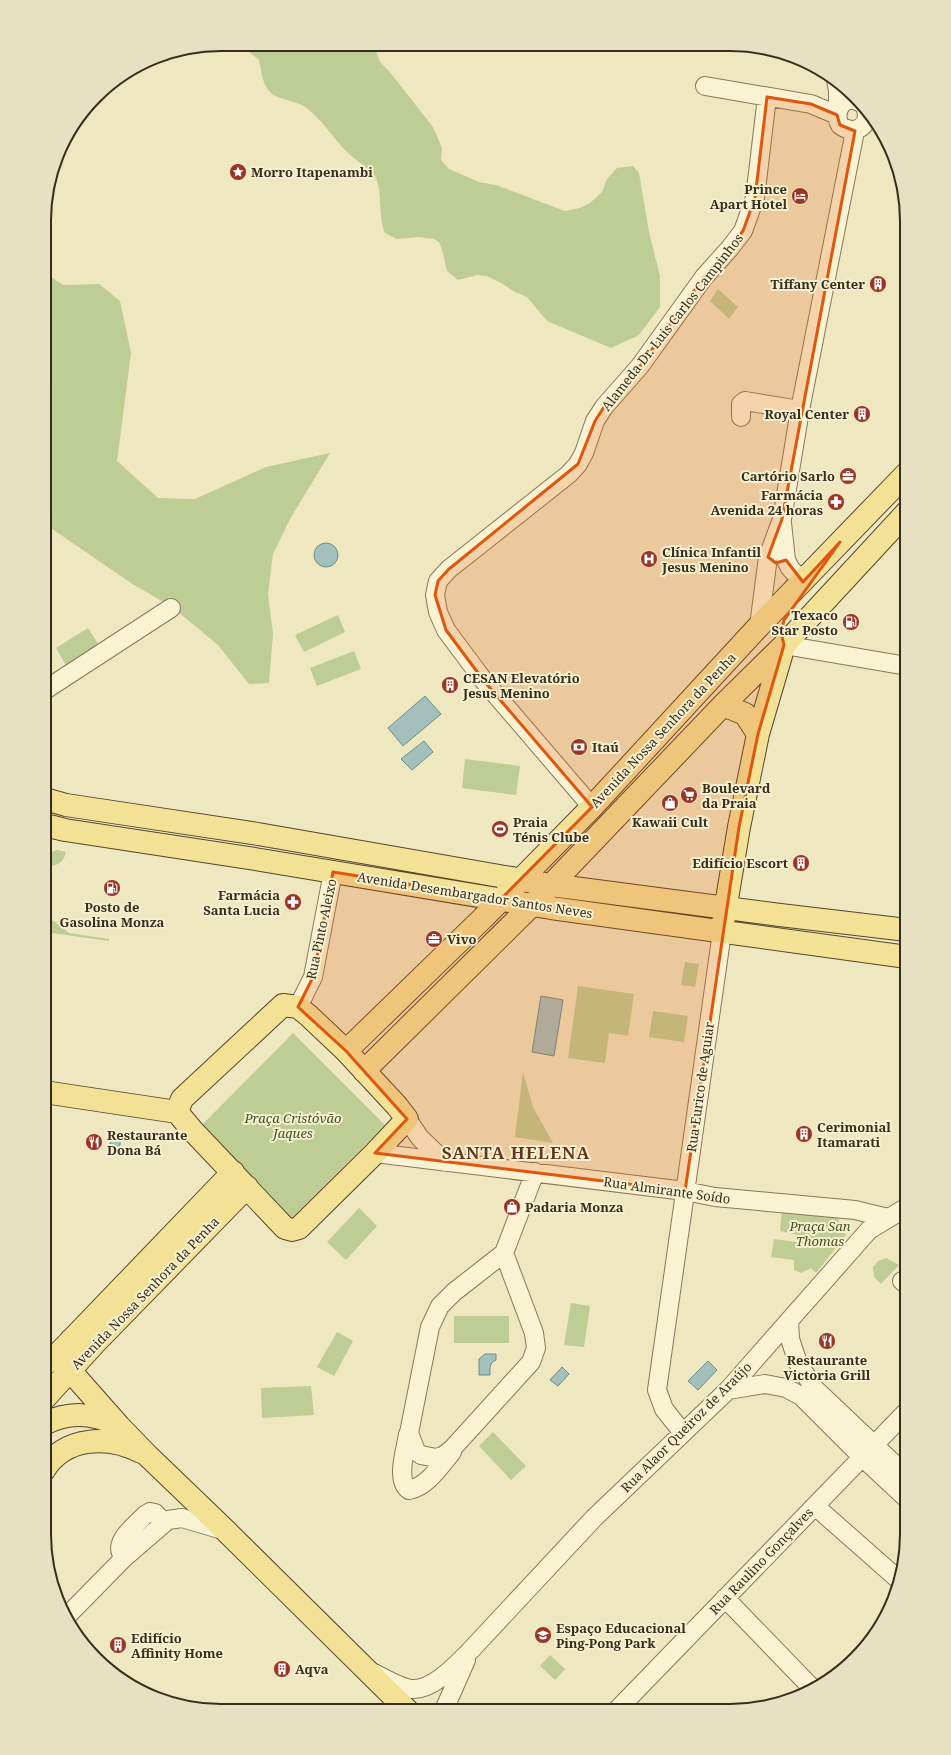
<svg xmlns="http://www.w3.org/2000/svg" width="951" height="1755" font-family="'Noto Serif',serif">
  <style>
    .green { fill: #becd94 }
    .water { fill: #a3c0bc; stroke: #6a8e8a }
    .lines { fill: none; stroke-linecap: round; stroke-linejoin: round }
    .minor-casing { stroke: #887858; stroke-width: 20 }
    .major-casing { stroke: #55452c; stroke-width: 24 }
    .minor { stroke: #f9f3d3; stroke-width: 18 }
    .major { stroke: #f3e296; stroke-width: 22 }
    .marked { fill: #df570d; fill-opacity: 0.2; stroke: #df570d; stroke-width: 3; stroke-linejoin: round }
    .labels { text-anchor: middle; stroke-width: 4; stroke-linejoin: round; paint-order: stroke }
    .poi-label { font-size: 13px; font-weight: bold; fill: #372d1c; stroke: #f6f0d0; text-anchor: start }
    .street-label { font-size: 13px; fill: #372d1c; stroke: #f6f0d0 }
    .park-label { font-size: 13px; font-style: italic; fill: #415423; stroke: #f6f0d0 }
    .district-label { font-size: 17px; font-weight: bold; letter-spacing: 1px; fill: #64341b; stroke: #f6f0d0 }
    .rim { fill: none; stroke: #372d1c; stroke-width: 2 }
  </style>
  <rect width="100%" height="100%" fill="#eee7c0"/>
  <path class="green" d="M239,44L374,45L380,62L389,71L433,127L442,148L441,160L449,169L479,182L496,185L565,211L580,208L590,203L602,192L607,179L617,168L633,166L639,173L649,232L660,276V307L639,335L611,348L547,321L527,297L515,292L501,283L487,276L477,275L458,280L447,271L442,250L439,242L434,239L418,237L397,239L385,233C377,215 384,187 373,174C365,165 355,160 347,152C334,139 323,121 308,109C299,101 277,99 272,94C262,85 262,73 259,60Z
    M45,273L63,285L99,284L120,301L131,353L117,461L158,498L195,499L266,467L330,453L290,519L273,554L268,594L273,634L269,683L249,684L218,645L172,607L131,583L45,524Z
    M718,289L738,307L729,319L710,301Z
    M338,615L345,632L304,652L295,635Z
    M88,628L100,647L67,667L56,648Z
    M354,651L361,669L317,686L310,668Z
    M465,759L520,766L516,795L462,788Z
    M57,850L66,852C64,861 59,865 50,866L52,852Z
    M45,920L54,921L69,933L109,939V941L45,932Z
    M685,962L699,964L695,987L681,985Z
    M578,986L634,994L628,1036L609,1033L605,1063L568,1058Z
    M653,1011L688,1016L684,1042L649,1037Z
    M293,1033L385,1125L292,1218L201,1126Z
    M523,1072L533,1107L553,1143L515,1137Z
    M359,1208L377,1226L346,1260L327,1242Z
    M782,1208L836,1214L846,1235L816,1273L811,1268L801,1273L794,1270V1260L771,1257L774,1239L796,1242L799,1240L795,1234L780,1231Z
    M886,1258L899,1265L881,1284L874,1277L873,1267L878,1261Z
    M571,1303L590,1306L584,1347L564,1345Z
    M454,1316H509V1343H454Z
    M337,1332L353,1341L334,1376L317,1367Z
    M311,1386L314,1415L262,1418L261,1388Z
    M493,1432L526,1466L511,1480L479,1446Z
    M550,1655L565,1669L555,1680L540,1666Z"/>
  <path class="water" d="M314 555a12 12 0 1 1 24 0a12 12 0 1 1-24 0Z
    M425,696L441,714L403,746L388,728Z
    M424,741L433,752L412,770L401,759Z
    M541,996L563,1000L554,1056L532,1052Z
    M112,1135L121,1136L119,1152L114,1156L108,1153Z
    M485,1354H496V1360C489,1363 490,1368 490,1375H479V1359Z
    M708,1361L717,1370L698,1390L688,1381Z
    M562,1367L569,1374L558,1386L550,1380Z"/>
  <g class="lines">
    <g class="minor-casing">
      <path id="minor" d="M836,80L838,91V108
        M705,86L811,104L837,115
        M859,102C843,93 833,112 840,125C853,136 871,127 866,110
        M741,417V404L745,401L800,410
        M782,523L786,560L790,568L803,582
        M759,626L768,557L782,519L800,410L855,131
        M784,645L907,666
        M45,690L171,608
        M592,807L484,681L446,630L438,612L435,595L438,581L449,569L569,474L578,464L584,453L595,421L604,407L640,366L704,277L730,248L743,231L755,198L767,97
        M298,1007L313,977L333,872
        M407,1119L420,1138L445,1162
        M375,1153L685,1191L715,1197L855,1210L888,1218
        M504,1253L534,1333L536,1348L531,1362L452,1449L443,1456L436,1458L421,1455L416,1451L409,1433L430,1327L440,1306L454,1292L504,1253L535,1172
        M902,1281L907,1285
        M789,1321L790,1339L798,1363L814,1388L907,1476
        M728,1390L765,1384L786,1388L801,1396L862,1457L907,1499
        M683,1433L664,1409L657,1390L722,932
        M408,1434C406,1449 395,1480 409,1490C427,1487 441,1465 452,1452
        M815,1506L899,1580
        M124,1558C111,1542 135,1526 145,1515L150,1512L155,1513L164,1523
        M725,1598L813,1689
        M66,1617L124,1558L168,1520L182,1518L226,1531
        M374,1673C384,1678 401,1688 411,1689C432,1691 456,1665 469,1652L594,1518L728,1390L869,1230L907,1207
        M444,1710L466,1660
        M616,1711L907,1411"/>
    </g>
    <g class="major-casing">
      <path id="major" d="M723,705L745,714L758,734
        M45,799L66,805L258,834L551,885L780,915L907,930
        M45,825L65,830L255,859L551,908L907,957
        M723,923L739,827L758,734L783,649
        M283,1005L298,1007L309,1016L346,1051L397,1106L407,1119L375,1153L299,1228L292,1230L285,1228L192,1130L177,1112L182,1099Z
        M346,1051L483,918L592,807L759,626L907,473
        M364,1071L532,905L723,705L784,645L907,512
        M44,1092L177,1112
        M71,1340L64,1357L66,1366L119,1426L148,1456L226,1531L407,1710
        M44,1365L57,1355L233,1172
        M44,1399L95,1343L247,1187
        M44,1424C68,1411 94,1413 118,1425
        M44,1470C65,1436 109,1435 141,1452"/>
    </g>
    <use href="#minor" class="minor"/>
    <use href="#major" class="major"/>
  </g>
  <path class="marked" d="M767,97L811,104L837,115L840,125L855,131L782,519L768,557L776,563L786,560L803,582L840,542L784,620L781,632L784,645L758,734L739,827L685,1191L375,1153L407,1119L346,1051L298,1007L313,977L333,872L501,899L592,807L484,681L446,630L435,595L438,581L449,569L578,464L595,421L604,407L640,366L704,277L743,231L755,198Z"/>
  <defs>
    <g id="sight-disc" transform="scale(0.9)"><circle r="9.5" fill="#983527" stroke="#f6f0d0"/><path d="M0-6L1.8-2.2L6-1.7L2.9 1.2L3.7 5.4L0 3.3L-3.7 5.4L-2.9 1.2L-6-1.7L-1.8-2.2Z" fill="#fff"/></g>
    <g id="hotel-disc" transform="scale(0.9)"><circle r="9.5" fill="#983527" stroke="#f6f0d0"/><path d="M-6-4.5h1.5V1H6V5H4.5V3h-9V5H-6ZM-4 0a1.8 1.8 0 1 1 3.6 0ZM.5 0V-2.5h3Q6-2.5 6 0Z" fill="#fff"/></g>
    <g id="building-disc" transform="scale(0.9)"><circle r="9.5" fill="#983527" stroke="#f6f0d0"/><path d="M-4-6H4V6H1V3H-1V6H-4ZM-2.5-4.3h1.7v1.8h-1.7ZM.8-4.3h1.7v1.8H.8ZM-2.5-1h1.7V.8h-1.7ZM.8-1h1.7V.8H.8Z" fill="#fff"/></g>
    <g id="office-disc" transform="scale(0.9)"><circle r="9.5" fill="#983527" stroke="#f6f0d0"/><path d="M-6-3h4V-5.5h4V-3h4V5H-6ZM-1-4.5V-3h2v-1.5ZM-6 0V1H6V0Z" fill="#fff"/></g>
    <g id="pharmacy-disc" transform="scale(0.9)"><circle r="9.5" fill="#983527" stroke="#f6f0d0"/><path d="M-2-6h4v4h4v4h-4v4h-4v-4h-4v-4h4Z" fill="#fff"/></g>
    <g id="hospital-disc" transform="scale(0.9)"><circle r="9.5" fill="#983527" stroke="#f6f0d0"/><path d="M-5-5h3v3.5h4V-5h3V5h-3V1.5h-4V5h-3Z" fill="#fff"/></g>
    <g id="fuel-disc" transform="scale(0.9)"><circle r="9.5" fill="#983527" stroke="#f6f0d0"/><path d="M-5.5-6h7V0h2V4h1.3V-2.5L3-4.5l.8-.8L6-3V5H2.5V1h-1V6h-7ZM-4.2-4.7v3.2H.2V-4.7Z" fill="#fff"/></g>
    <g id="bank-disc" transform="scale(0.9)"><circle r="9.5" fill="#983527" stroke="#f6f0d0"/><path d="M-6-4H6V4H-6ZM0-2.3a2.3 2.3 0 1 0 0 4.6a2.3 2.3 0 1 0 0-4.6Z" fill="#fff"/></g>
    <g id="supermarket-disc" transform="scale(0.9)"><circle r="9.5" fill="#983527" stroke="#f6f0d0"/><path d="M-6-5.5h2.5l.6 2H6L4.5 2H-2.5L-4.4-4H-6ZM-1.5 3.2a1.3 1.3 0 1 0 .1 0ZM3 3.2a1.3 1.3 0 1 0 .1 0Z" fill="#fff"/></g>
    <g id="shop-disc" transform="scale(0.9)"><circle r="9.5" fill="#983527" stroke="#f6f0d0"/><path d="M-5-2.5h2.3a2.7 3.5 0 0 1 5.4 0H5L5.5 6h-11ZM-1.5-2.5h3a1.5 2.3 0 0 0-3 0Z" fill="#fff"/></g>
    <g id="stadium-disc" transform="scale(0.9)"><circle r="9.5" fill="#983527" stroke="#f6f0d0"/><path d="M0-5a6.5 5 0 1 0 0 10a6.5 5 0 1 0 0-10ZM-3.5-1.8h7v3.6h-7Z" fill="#fff"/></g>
    <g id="restaurant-disc" transform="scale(0.9)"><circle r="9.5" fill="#983527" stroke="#f6f0d0"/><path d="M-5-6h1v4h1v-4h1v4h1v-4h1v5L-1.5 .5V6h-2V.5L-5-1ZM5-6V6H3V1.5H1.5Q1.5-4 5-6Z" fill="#fff"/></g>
    <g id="school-disc" transform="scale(0.9)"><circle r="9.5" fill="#983527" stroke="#f6f0d0"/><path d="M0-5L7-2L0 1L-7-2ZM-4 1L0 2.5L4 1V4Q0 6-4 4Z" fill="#fff"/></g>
  </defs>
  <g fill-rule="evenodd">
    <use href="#sight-disc" x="238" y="172"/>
    <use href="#hotel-disc" x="800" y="196"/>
    <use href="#building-disc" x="878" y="284"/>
    <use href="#building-disc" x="862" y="414"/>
    <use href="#office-disc" x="848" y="476"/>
    <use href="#pharmacy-disc" x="836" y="502"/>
    <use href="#hospital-disc" x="649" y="559"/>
    <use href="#fuel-disc" x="851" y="622"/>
    <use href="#building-disc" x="450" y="685"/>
    <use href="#bank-disc" x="579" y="747"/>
    <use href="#supermarket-disc" x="689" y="795"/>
    <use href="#shop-disc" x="670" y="803"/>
    <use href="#stadium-disc" x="500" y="829"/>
    <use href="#building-disc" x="801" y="863"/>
    <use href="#fuel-disc" x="112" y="888"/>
    <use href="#pharmacy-disc" x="293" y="902"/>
    <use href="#office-disc" x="434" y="939"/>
    <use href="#building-disc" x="804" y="1134"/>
    <use href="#restaurant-disc" x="94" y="1142"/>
    <use href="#shop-disc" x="512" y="1207"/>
    <use href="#restaurant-disc" x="827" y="1341"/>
    <use href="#school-disc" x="543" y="1635"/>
    <use href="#building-disc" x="118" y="1645"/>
    <use href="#building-disc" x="282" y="1669"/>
  </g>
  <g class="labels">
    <g class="poi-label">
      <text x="251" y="177">Morro Itapenambi</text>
      <text x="787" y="194" text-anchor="end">Prince<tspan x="787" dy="15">Apart Hotel</tspan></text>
      <text x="865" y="289" text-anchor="end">Tiffany Center</text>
      <text x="849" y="419" text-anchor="end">Royal Center</text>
      <text x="835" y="481" text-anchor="end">Cartório Sarlo</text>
      <text x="823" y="500" text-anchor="end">Farmácia<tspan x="823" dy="15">Avenida 24 horas</tspan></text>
      <text x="662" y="557">Clínica Infantil<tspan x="662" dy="15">Jesus Menino</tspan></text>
      <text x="838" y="620" text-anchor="end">Texaco<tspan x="838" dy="15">Star Posto</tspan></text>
      <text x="463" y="683">CESAN Elevatório<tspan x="463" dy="15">Jesus Menino</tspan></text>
      <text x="592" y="752">Itaú</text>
      <text x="702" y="793">Boulevard<tspan x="702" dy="15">da Praia</tspan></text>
      <text x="513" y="827">Praia<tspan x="513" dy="15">Ténis Clube</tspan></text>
      <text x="670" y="827" text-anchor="middle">Kawaii Cult</text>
      <text x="788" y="868" text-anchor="end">Edifício Escort</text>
      <text x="280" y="900" text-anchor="end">Farmácia<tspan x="280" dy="15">Santa Lucia</tspan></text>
      <text x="112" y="912" text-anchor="middle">Posto de<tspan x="112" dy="15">Gasolina Monza</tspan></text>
      <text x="447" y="944">Vivo</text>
      <text x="817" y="1132">Cerimonial<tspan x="817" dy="15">Itamarati</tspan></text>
      <text x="107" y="1140">Restaurante<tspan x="107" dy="15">Dona Bá</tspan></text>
      <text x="525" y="1212">Padaria Monza</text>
      <text x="827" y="1365" text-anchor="middle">Restaurante<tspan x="827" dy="15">Victoria Grill</tspan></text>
      <text x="556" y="1633">Espaço Educacional<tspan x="556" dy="15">Ping-Pong Park</tspan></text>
      <text x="131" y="1643">Edifício<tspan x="131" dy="15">Affinity Home</tspan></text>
      <text x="295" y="1674">Aqva</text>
    </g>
    <g class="street-label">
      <text transform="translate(672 322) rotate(-52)" y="5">Alameda Dr. Luis Carlos Campinhos</text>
      <text transform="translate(663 730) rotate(-47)" y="5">Avenida Nossa Senhora da Penha</text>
      <text transform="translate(475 895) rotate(9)" y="5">Avenida Desembargador Santos Neves</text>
      <text transform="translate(321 929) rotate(-78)" y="5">Rua Pinto Aleixo</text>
      <text transform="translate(700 1087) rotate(-82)" y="5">Rua Eurico de Aguiar</text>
      <text transform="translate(667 1190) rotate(8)" y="5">Rua Almirante Soído</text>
      <text transform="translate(145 1293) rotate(-46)" y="5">Avenida Nossa Senhora da Penha</text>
      <text transform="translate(686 1427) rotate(-45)" y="5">Rua Alaor Queiroz de Araújo</text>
      <text transform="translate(761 1561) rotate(-46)" y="5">Rua Raulino Gonçalves</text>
    </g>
    <g class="park-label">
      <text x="293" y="1123">Praça Cristóvão<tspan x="293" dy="15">Jaques</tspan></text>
      <text x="820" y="1231">Praça San<tspan x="820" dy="15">Thomas</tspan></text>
    </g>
    <g class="district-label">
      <text x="516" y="1159">SANTA HELENA</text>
    </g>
  </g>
  <path d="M0 0H951V1755H0ZM221 51H730A170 170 0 0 1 900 221V1534A170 170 0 0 1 730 1704H221A170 170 0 0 1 51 1534V221A170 170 0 0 1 221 51Z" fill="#e7e0c2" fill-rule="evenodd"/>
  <path class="rim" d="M221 51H730A170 170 0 0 1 900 221V1534A170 170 0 0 1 730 1704H221A170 170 0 0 1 51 1534V221A170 170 0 0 1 221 51Z"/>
</svg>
